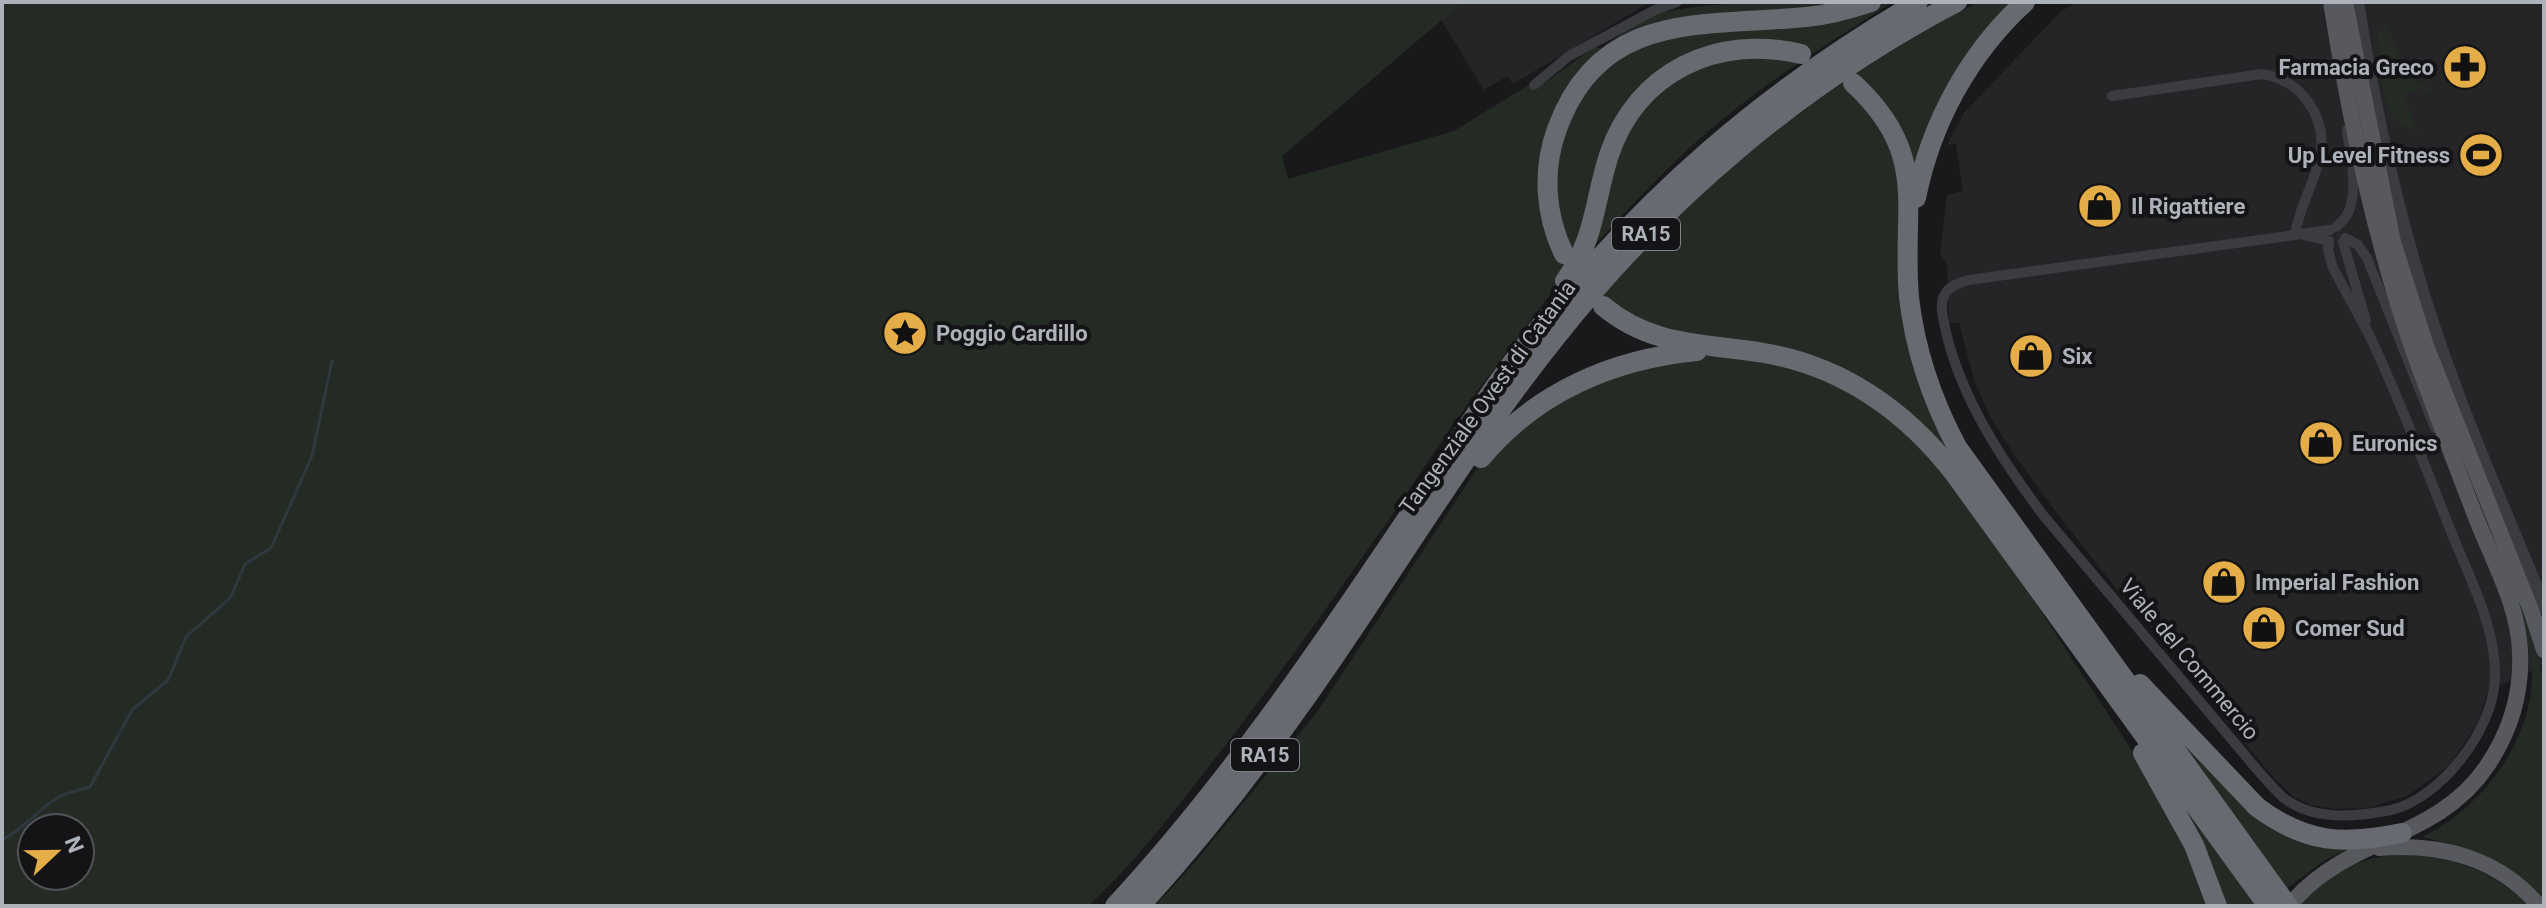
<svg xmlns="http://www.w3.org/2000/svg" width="2546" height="908" font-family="Roboto,sans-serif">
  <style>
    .built { fill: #252528 }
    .green { fill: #242b24; fill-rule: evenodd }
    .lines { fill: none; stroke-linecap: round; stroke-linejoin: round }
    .stream { stroke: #30383f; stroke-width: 3 }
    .minor { stroke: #3b3c40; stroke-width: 10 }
    .tertiary { stroke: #3b3c40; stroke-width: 14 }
    .primary { stroke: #57595f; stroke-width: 16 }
    .motorway { stroke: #676a71; stroke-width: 20 }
    .labels { text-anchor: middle; stroke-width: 8; stroke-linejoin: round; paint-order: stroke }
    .shield { fill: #141416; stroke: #7f8289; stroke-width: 2 }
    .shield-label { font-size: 20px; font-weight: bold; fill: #adb1ba }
    .poi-label { font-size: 22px; font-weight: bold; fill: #adb1ba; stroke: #141416; text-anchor: start }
    .street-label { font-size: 22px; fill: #adb1ba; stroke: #141416 }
  </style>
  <rect width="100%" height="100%" fill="#19191b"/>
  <path class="built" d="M1463,2H1650L1513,84L1507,76L1484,90L1441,20Z
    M2079,2H2544V665L2488,691L2478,722L2450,765L2407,796L2368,808L2335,809L2311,805L2294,797L2274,778L2207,698L2209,688L2126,601L2062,520L2015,456L1991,418L1975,383L1959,323H1949L1947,265L1940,253L1947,195L1963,191L1956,144L1947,145L1964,113L2061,11Z"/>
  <path class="green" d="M2,2H1463L1282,156L1288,179L1454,131L1530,84L1535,90L1593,48H1602C1618,37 1635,23 1654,15C1708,0 1792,2 1850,2C1809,12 1766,14 1724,17C1701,18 1679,18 1657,25C1577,48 1534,130 1542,210C1544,228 1552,245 1560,262L1569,248C1559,231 1557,207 1556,188C1554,106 1600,51 1678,30L1828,18L1893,2C1828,43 1760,85 1703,136C1663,171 1627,210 1591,249C1618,163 1609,93 1711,59C1738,50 1770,48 1795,59L1807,51C1745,32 1686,46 1640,92C1592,141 1604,214 1568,269C1536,316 1500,359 1467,405C1441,441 1417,478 1392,515C1334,598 1276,680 1214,760C1174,811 1136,862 1088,906H2ZM32,828H80V876H32Z
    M1979,2H2017L1918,167L1899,157L1898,270L1901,300L1949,453L1873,386L1662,333L1602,297C1631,265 1659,233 1690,204C1777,124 1875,55 1979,2Z
    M2386,25L2407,73L2432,91L2424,94L2420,88L2404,94L2417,131C2409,128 2401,126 2395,119C2381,102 2375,52 2378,32Z
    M1718,356L1753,359L1819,377L1882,411L1935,461L2016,573L2172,812L2208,906H1155L1197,860L1317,712L1478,467L1500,443L1576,387L1680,357Z
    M2499,549L2526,617L2544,681V900C2511,863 2470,847 2422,837C2480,810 2532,742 2532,675C2531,631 2513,590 2499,549Z
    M2176,730L2254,812L2347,849L2325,860L2286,889L2175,738Z
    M2170,785L2257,906H2222Z
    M2414,853C2461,862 2494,871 2529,906H2300C2326,869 2371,854 2414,853Z"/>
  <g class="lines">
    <path class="stream" d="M2,840C24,829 38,809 59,797C68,792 80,790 90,787L132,710L168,680L186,637L231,597L245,564L271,548L312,456L332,361"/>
    <path class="minor" d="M1534,85L1569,56L1655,10L1677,2
      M2112,96L2262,74C2301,80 2328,117 2320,157C2314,184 2299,207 2295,235
      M2336,227C2340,223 2346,218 2348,213C2359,190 2350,154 2347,130
      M2299,234L2329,241L2328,250L2333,268C2346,293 2361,318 2373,343C2402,406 2427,470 2452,534C2470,579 2497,629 2495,679C2493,730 2441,798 2391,810C2357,817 2315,821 2285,799C2276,792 2268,781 2260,773L2043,515C2002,460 1962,400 1946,332C1944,321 1939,306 1944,296C1948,286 1959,283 1969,280L2295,235L2299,234L2330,230
      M2345,238L2358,245L2367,258L2435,428
      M2343,242L2366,321"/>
    <path class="tertiary" d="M2357,2C2371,91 2389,178 2414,264C2447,382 2498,494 2544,607"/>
    <path class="primary" d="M2345,2L2393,242L2426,346L2532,613L2544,650
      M2379,848C2439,843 2498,857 2539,906
      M2295,899C2352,836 2438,839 2487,766C2510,732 2522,693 2520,652C2519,607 2493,561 2477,520C2455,464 2434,407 2413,350C2374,237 2350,120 2331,2"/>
    <path class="motorway" d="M1853,83C1931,155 1901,206 1909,297C1915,351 1932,400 1957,447L2288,906
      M1916,198C1931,123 1969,53 2025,2
      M1564,254C1545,215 1542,170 1557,129C1601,9 1704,27 1806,17C1828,15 1850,9 1871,2
      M1565,281C1596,238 1594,201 1609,155C1637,71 1718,34 1801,54
      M1603,306C1652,347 1703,343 1764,353C1842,366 1906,411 1954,473L2268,906
      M1481,458C1536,392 1613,359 1697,351
      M2140,684L2257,807C2307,844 2343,845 2402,833
      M2143,753L2194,845L2217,906
      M1115,906C1225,787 1316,654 1406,520C1448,457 1488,392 1535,333C1646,195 1765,91 1918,2
      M1140,906C1219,819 1290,724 1355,626C1420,529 1483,428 1556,337C1665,199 1801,84 1957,2"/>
  </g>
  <defs>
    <g id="pharmacy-disc" transform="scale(2.3)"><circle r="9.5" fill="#e5ad48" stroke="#141416"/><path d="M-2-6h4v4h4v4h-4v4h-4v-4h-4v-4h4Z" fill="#111"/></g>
    <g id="stadium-disc" transform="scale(2.3)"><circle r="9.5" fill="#e5ad48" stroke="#141416"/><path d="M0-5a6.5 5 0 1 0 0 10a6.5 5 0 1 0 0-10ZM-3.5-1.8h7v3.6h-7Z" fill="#111"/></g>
    <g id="shop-disc" transform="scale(2.3)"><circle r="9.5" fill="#e5ad48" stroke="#141416"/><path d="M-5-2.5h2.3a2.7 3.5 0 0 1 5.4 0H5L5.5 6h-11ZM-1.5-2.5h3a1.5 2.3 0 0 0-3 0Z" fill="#111"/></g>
    <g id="sight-disc" transform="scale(2.3)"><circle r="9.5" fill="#e5ad48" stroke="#141416"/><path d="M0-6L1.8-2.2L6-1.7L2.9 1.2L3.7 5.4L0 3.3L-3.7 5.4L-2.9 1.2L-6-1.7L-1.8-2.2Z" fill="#111"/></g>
  </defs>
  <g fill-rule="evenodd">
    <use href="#pharmacy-disc" x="2465" y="67"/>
    <use href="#stadium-disc" x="2481" y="155"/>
    <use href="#shop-disc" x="2100" y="206"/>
    <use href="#sight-disc" x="905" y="333"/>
    <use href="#shop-disc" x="2031" y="356"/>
    <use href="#shop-disc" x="2321" y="443"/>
    <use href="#shop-disc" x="2224" y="582"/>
    <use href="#shop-disc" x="2264" y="628"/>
  </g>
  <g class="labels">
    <g class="shield">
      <rect x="1612" y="218" width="68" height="32" rx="6"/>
      <rect x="1231" y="739" width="68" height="32" rx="6"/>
    </g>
    <g class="shield-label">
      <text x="1646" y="241">RA15</text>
      <text x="1265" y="762">RA15</text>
    </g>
    <g class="poi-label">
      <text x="2434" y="75" text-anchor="end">Farmacia Greco</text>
      <text x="2450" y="163" text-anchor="end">Up Level Fitness</text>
      <text x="2131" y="214">Il Rigattiere</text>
      <text x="936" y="341">Poggio Cardillo</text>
      <text x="2062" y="364">Six</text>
      <text x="2352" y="451">Euronics</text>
      <text x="2255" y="590">Imperial Fashion</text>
      <text x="2295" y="636">Comer Sud</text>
    </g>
    <g class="street-label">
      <text transform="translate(1487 397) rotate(-54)" y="8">Tangenziale Ovest di Catania</text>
      <text transform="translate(2190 659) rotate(50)" y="8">Viale del Commercio</text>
    </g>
  </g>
  <rect width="2546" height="908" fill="none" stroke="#adb1ba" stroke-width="8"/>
  <g transform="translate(56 852) rotate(68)"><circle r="38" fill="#141416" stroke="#515358" stroke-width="2"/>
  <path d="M0-6L14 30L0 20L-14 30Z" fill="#e5ad48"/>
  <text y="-12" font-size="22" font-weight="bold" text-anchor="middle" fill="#adb1ba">N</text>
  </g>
</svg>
